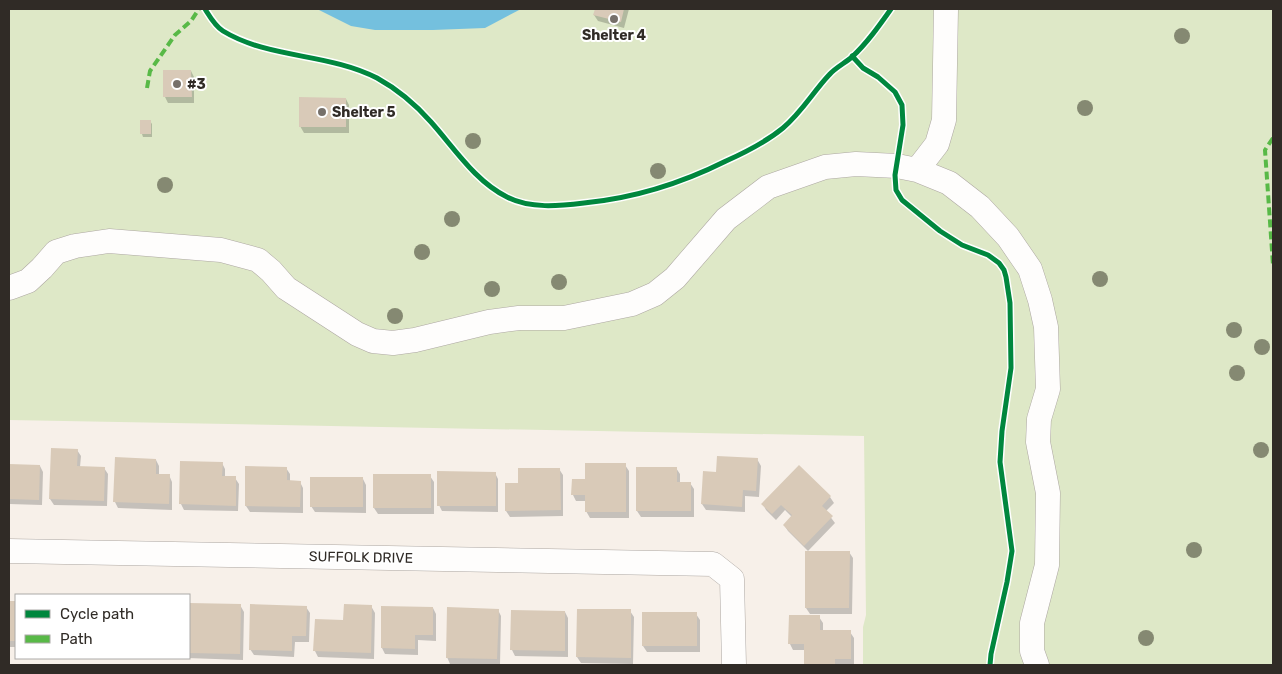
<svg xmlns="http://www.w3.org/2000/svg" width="1282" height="674" font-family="Rubik,sans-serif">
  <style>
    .green { fill: #dee8c7 }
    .water { fill: #74c0de }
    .shadow { fill: #0003 }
    .building { fill: #d9cab8 }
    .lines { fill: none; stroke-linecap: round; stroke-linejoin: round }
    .street-casing { stroke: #ada7a2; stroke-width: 25 }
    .street { stroke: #fefdfc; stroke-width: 24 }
    .quiet { stroke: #58b947; stroke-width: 4; stroke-dasharray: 8 4; stroke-linecap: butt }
    .cycleway-casing { stroke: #fff; stroke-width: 8 }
    .cycleway { stroke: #00873e; stroke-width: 5 }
    .tree { fill: #858972 }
    .poi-dot { fill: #76706a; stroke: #fff; stroke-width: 2 }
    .labels { text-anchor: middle; stroke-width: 4; stroke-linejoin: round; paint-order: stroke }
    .poi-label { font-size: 14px; font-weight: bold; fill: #302b26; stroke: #fff; text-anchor: start }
    .street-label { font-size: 14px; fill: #302b26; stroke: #fff }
  </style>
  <rect width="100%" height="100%" fill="#f7f0e9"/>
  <path class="green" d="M9,9H1273V665H863V627L866,615L864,436L9,420Z"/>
  <path class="water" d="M317,9H521L485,28L433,30H375L351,26Z"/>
  <path class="shadow" d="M596,9H629L624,28L598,21L594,15Z
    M164,71H191L194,77V103H168L165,97Z
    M346,99L349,105V133H304L300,126Z
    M150,121L152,124V137H143L142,134Z
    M77,450L81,456L80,467L104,468L108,474L107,506L54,505L50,499Z
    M757,459L761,466L759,497L745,496V512L706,510L702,504L718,474Z
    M156,460L159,466V475H169L172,482V510L118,508L115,502Z
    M222,463L225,469V477L235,478L239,484L238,511L184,510L181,504Z
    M9,465L40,466L43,472L42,505L9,504Z
    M625,465L629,471V518H590L586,511V501H576L573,495V480H586Z
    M286,468L290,474V482H300L303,488V513L250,512L246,506Z
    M676,468L680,474V483H690L694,489V517H641L637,511Z
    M559,469L563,475V516L510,517L506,511L520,484Z
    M495,473L498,479V512L442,511L439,505Z
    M430,476L434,482V514H378L374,508Z
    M363,479L366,485V513L315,512L311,506Z
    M830,497L834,503L826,511L835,523L808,551L788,531L784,525L792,517L785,510L776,520L766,510L763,504Z
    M849,552L853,558L852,614H810L806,608Z
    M9,602H16V647H9Z
    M189,604L240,605L244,612L243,660L187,658H189Z
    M371,606L375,613L374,659L318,657L315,651L344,621Z
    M306,607L310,613L309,642H295L294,657L254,655L250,649Z
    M433,608L436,614V641L418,640V655L385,654L382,648Z
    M498,610L501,616L500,665L450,664L447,657Z
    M630,611L634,617L633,664L581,663L577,657Z
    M565,612L568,618V657L515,656L512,650Z
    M696,614L700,620V652H647L643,646Z
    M819,617L823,623V631L850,632L854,638V665H805V650H793L790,644Z"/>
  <path class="building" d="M595,9H624L621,22L593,15Z
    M163,70H191L192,97H163Z
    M299,97L346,98V127H299Z
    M140,120H151V134H140Z
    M51,448L78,449L77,466L105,467L104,501L49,499Z
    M717,456L758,458L756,491L743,490L742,507L701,504L703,471L716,472Z
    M115,457L156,459V474H170L169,504L113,502Z
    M180,461L223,462L222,476H236V506L179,504Z
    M585,463H626V512H585V495H571L572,479H585Z
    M9,464L40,465L39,500L9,499Z
    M799,465L831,496L822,506L833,516L804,546L783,525L792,515L781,505L772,514L761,504Z
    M245,466L287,467V480L301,481L300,507L245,506Z
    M636,467H677V482H691V511H636Z
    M518,468H560L561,510L505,511V483H518Z
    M437,471L496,472V506H437Z
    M373,474H431V508H373Z
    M310,477H363V507H310Z
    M805,551H850L849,608H805Z
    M9,601H16V641H9Z
    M189,603L241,604L240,654L189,653Z
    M250,604L307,606L306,636H292V651L249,650Z
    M344,604L372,605L371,653L313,651L315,619L343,620Z
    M381,606L433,607V635H415V649L381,648Z
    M447,607L499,609L497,659L446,658Z
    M577,609H631V658L576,657Z
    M511,610L565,611V651L510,650Z
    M642,612H697V646H642Z
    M789,615H820V630H851V659H835V665H804V644H788Z"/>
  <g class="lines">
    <g class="street-casing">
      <path id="street" d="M917,170L937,144L944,120L946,9
        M9,288L28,281L42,268L56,252L75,246L109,241L221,250L258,260L271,271L286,288L357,334L373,341L393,343L415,340L489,322L519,318H564L632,304L655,294L675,278L726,219L768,187L825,167L856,164L897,166L917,170L949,183L980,207L1008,237L1030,269L1040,300L1046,327L1048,389L1039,419L1038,442L1048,493L1047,565L1032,623V651L1037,665
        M9,551L713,564L732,579L734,665"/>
    </g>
    <use href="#street" class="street"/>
    <path class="quiet" d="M147,88L150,71L175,35L191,21L199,9
      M1273,138L1265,150L1273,265"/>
    <g class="cycleway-casing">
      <path id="cycleway" d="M205,9C210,17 215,26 223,31C269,59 329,53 377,78C397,89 416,105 431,122C455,149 475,181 507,197C530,209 559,206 584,203C636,198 680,184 726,161C746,152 766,142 783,128C802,112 813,92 829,75C835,68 845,63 852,57C867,43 879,26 891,9
        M852,56L863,68L878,77L895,92L902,105L903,125L895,175L896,190L902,200L940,231L962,245L988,255L999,263L1004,270L1006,277L1010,303L1011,368L1002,431L1000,462L1012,551L1007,582L991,654L990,665"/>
    </g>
    <use href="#cycleway" class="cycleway"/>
  </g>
  <g class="tree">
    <circle cx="1182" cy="36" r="8"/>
    <circle cx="1085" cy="108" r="8"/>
    <circle cx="473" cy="141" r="8"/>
    <circle cx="658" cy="171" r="8"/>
    <circle cx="165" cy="185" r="8"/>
    <circle cx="452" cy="219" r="8"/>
    <circle cx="422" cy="252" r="8"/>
    <circle cx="1100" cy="279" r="8"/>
    <circle cx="559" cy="282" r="8"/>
    <circle cx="492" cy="289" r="8"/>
    <circle cx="395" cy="316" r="8"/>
    <circle cx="1234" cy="330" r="8"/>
    <circle cx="1262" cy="347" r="8"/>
    <circle cx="1237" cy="373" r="8"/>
    <circle cx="1261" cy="450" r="8"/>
    <circle cx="1194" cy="550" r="8"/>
    <circle cx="1146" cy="638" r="8"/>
  </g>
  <g class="poi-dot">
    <circle cx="614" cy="19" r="5"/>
    <circle cx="177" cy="84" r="5"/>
    <circle cx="322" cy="112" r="5"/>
  </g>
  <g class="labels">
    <g class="poi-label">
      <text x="614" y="40" text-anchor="middle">Shelter 4</text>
      <text x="187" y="89">#3</text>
      <text x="332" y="117">Shelter 5</text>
    </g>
    <g class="street-label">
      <text transform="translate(361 557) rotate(1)" y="5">SUFFOLK DRIVE</text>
    </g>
  </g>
  <rect width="1282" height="674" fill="none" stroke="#302b26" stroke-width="20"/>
  <rect x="15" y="594" width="175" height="65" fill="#ffffff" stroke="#acaaa8"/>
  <rect x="25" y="610" width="25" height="8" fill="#00873e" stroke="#acaaa8"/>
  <text x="60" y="619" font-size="15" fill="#302b26">Cycle path</text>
  <rect x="25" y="635" width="25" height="8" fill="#58b947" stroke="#acaaa8"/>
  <text x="60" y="644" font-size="15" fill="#302b26">Path</text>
</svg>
